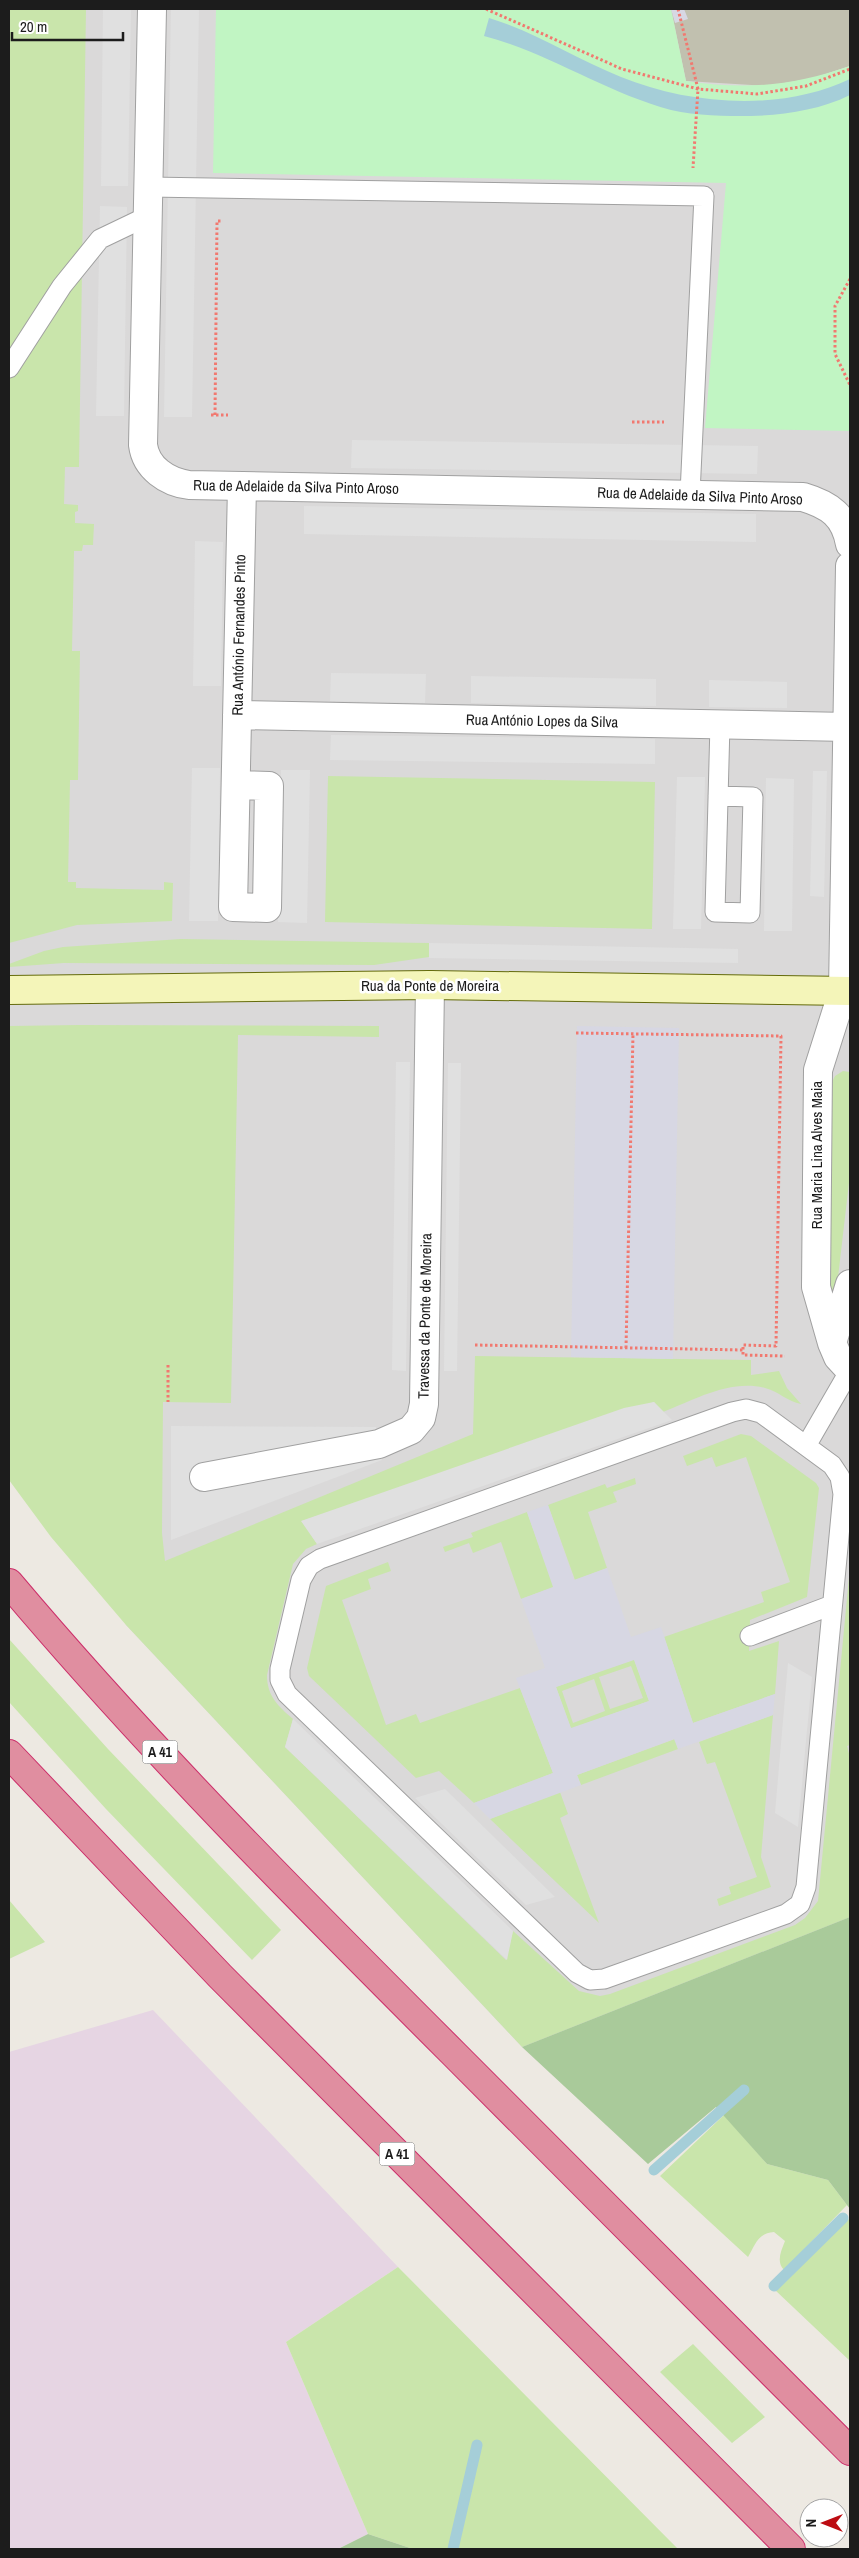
<svg xmlns="http://www.w3.org/2000/svg" width="859" height="2558" font-family="'Archivo Narrow',sans-serif">
  <style>
    .residential { fill: #dad9d9 }
    .industrial { fill: #e6d5e3 }
    .construction { fill: #c1c0af }
    .grass { fill: #c9e5ab; fill-rule: evenodd }
    .forest { fill: #a9ca9a }
    .park { fill: #c1f5c3 }
    .parking { fill: #e0e0e0 }
    .plaza { fill: #d7d7e3; fill-rule: evenodd }
    .water { fill: #a5ced8 }
    .lines { fill: none; stroke-linecap: round; stroke-linejoin: round }
    .stream { stroke: #a5ced8; stroke-width: 11 }
    .lane-casing { stroke: #a0a0a0; stroke-width: 21 }
    .street-casing { stroke: #a0a0a0; stroke-width: 30 }
    .secondary-casing { stroke: #646b0b; stroke-width: 30 }
    .highway-casing { stroke: #cc2e6a; stroke-width: 30 }
    .path { stroke: #f17970; stroke-width: 3; stroke-dasharray: 2.5 2.5; stroke-linecap: butt }
    .lane { stroke: #fff; stroke-width: 19 }
    .street { stroke: #fff; stroke-width: 28 }
    .secondary { stroke: #f4f5b9; stroke-width: 28 }
    .highway { stroke: #e08ea0; stroke-width: 28 }
    .labels { text-anchor: middle; stroke-width: 5; stroke-linejoin: round; paint-order: stroke }
    .shield { fill: #fff; stroke: #606060; stroke-width: 1 }
    .shield-label { font-size: 14px; font-weight: bold; fill: #1c1c1c }
    .street-label { font-size: 15px; fill: #1c1c1c; stroke: #fff }
  </style>
  <rect width="100%" height="100%" fill="#ede9e2"/>
  <path class="residential" d="M35,9H671L675,23L814,78L850,66V987L9,983V301Z
    M850,995V1917L522,2047L126,1625L111,1588L9,1398V996Z"/>
  <path class="industrial" d="M153,2010L398,2267L286,2342L368,2534L338,2549H9V2052Z"/>
  <path class="construction" d="M671,9H850V66L814,78L767,86L686,81Z"/>
  <path class="grass" d="M9,9H86L79,467H65L64,504L78,505V511L75,512V523L94,524L93,545H83L82,551H74L72,651H80L78,780H70L68,882H76V888L164,890V882L173,883L172,921L77,925L9,943Z
    M328,776L655,782L652,929L325,922Z
    M181,939L429,943V957L374,965L64,963L9,967V964L44,951L63,947Z
    M79,1025L379,1026V1037L238,1035L231,1403L163,1402L162,1533L165,1561L473,1434L475,1356L751,1360V1375L779,1371L787,1388L801,1404C788,1402 778,1391 765,1388C730,1379 694,1400 663,1412L654,1402L302,1521L317,1544L306,1549L293,1564L267,1675C267,1696 278,1706 293,1719L285,1747L506,1960L513,1931L579,1991L600,1996L610,1994L795,1925L805,1918L818,1901L850,1567V1745L847,1746L850,1757V1917L522,2047L126,1625L51,1537L9,1480V1026Z
    M843,1071L850,1072V1174L837,1286L835,1290H829L831,1084L835,1076Z
    M741,1434L751,1436L816,1483L819,1488L807,1597L750,1620L749,1651L779,1641L775,1694L693,1723L664,1637L764,1602L761,1592L790,1582L746,1457L716,1467L712,1457L687,1466L683,1456Z
    M635,1478L636,1484L613,1492L617,1502L588,1512L607,1568L575,1580L548,1505L605,1484L607,1488Z
    M527,1512L554,1587L521,1599L501,1542L473,1553L469,1543L445,1552L443,1547L473,1537L471,1533Z
    M388,1562L391,1571L368,1579L371,1589L342,1600L386,1725L416,1714L420,1723L520,1688L553,1773L474,1803L439,1771L416,1778L309,1676L307,1668L326,1586Z
    M9,1639L108,1749L281,1930L252,1960L106,1809L9,1702Z
    M634,1659L649,1701L571,1729L556,1687ZM631,1666L643,1698L610,1709L599,1677ZM594,1679L605,1711L573,1723L562,1691Z
    M773,1715L761,1857L771,1887L719,1906L717,1899L731,1894L729,1887L757,1877L715,1762L707,1764L699,1742Z
    M675,1739L678,1749L581,1785L577,1775Z
    M560,1792L568,1814L560,1818L599,1923L490,1819Z
    M9,1900L45,1942L9,1959Z
    M724,2115L767,2164L828,2180L847,2205L784,2270C776,2262 781,2251 785,2241L774,2232C758,2233 755,2245 748,2257L660,2176Z
    M849,2219L850,2220V2361L775,2290Z
    M398,2267L678,2549H413L368,2534L286,2342Z
    M693,2344L765,2417L732,2443L660,2372Z"/>
  <path class="forest" d="M850,1917V2209L828,2180L767,2164L716,2107L648,2164L522,2047Z
    M368,2534L413,2549H338Z"/>
  <path class="park" d="M216,9H671L686,81C746,90 793,86 850,66V431L705,428L726,183L213,173Z"/>
  <path class="parking" d="M103,9H131L128,186H101Z
    M171,9H199L192,417H164Z
    M100,206L127,207L124,416H96Z
    M352,440L758,446L757,474L351,468Z
    M304,506L756,514V542L304,534Z
    M195,541L223,542L221,686H193Z
    M331,673L426,674L425,703L330,701Z
    M471,676L656,679V706L471,703Z
    M709,680L787,682V708L709,707Z
    M331,735L655,739V764L330,760Z
    M192,768H220L218,921H189Z
    M281,770H310L307,923L278,922Z
    M813,771H827L824,897L810,896Z
    M677,777H705L701,929H673Z
    M766,778L794,779L792,931H764Z
    M429,943L738,949V963L429,958Z
    M396,1062H410L406,1371L392,1370Z
    M448,1063H461L457,1371H444Z
    M654,1402L672,1420L317,1544L301,1521L624,1408Z
    M171,1426L376,1427L382,1460L171,1540Z
    M788,1663L812,1677L798,1827L775,1813Z
    M293,1719L513,1931L507,1960L285,1747Z
    M445,1789L555,1897L526,1905L415,1798Z"/>
  <path class="plaza" d="M671,9H684L688,19L675,23Z
    M577,1026L679,1028L673,1359L571,1357Z
    M548,1505L574,1580L607,1568L631,1637L661,1627L693,1723L775,1694L773,1715L678,1749L674,1739L577,1775L581,1785L490,1819L474,1803L553,1773L516,1678L545,1668L521,1599L553,1587L527,1512ZM634,1660L649,1701L571,1728L556,1687Z"/>
  <path class="water" d="M489,18C535,32 576,59 621,77C690,105 781,112 850,79V95C820,110 784,115 751,116C725,116 697,116 671,110C606,93 549,53 484,36Z"/>
  <g class="lines">
    <path class="stream" d="M654,2170L744,2090
      M774,2286L843,2218
      M453,2549L477,2445"/>
    <g class="lane-casing">
      <path id="lane" d="M149,187L704,196L690,494
        M9,368L62,286L100,239L148,216
        M718,796L753,797L750,913L715,912L720,724
        M746,1409L761,1413L832,1465L840,1477L843,1494L806,1887L800,1904L786,1914L604,1979L590,1980L577,1973L287,1694L280,1680V1669L301,1580L309,1566L320,1559L732,1412Z
        M806,1446L850,1370
        M750,1636L832,1605"/>
    </g>
    <g class="street-casing">
      <path id="street" d="M152,9L143,445C146,468 167,482 189,485L803,497C830,505 845,516 850,544
        M850,566L843,991L818,1070L816,1287L832,1343L838,1357L850,1370
        M237,715L848,727
        M236,785L269,786L267,908L233,907L242,486
        M832,1343L850,1284
        M204,1477L379,1444L411,1430L421,1418L424,1404L430,985"/>
    </g>
    <g class="secondary-casing">
      <path id="secondary" d="M9,990L430,985L850,991"/>
    </g>
    <g class="highway-casing">
      <path id="highway" d="M9,1583C149,1749 302,1902 455,2055C587,2187 719,2319 850,2451
        M9,1754L220,1976L791,2549"/>
    </g>
    <path class="path" d="M486,9L622,69L698,89L757,94L806,86L850,69
      M678,9L698,89L693,168
      M850,279L835,306V354L850,385
      M211,415H228
      M215,415L217,221H223
      M632,422H664
      M576,1033L781,1036L776,1346L743,1345V1355L785,1356
      M475,1345L743,1350
      M626,1348L633,1034
      M168,1365V1402"/>
    <use href="#lane" class="lane"/>
    <use href="#street" class="street"/>
    <use href="#secondary" class="secondary"/>
    <use href="#highway" class="highway"/>
  </g>
  <g class="labels">
    <g class="shield">
      <rect x="142.5" y="1740.5" width="35" height="23" rx="4"/>
      <rect x="379.5" y="2142.5" width="35" height="23" rx="4"/>
    </g>
    <g class="shield-label">
      <text x="160" y="1757">A 41</text>
      <text x="397" y="2159">A 41</text>
    </g>
    <g class="street-label">
      <text transform="translate(296 487) rotate(1)" y="5">Rua de Adelaide da Silva Pinto Aroso</text>
      <text transform="translate(700 496) rotate(2)" y="5">Rua de Adelaide da Silva Pinto Aroso</text>
      <text transform="translate(239 635) rotate(-89)" y="5">Rua António Fernandes Pinto</text>
      <text transform="translate(542 721) rotate(1)" y="5">Rua António Lopes da Silva</text>
      <text x="430" y="991">Rua da Ponte de Moreira</text>
      <text transform="translate(817 1155) rotate(-90)" y="5">Rua Maria Lina Alves Maia</text>
      <text transform="translate(425 1316) rotate(-89)" y="5">Travessa da Ponte de Moreira</text>
    </g>
  </g>
  <rect width="859" height="2558" fill="none" stroke="#1c1c1c" stroke-width="20"/>
  <g transform="translate(824 2523) rotate(270)"><circle r="24" fill="#ffffff" stroke="#a4a4a4"/>
  <path d="M0-4L9 19L0 12L-9 19Z" fill="#bc0c12"/>
  <text y="-8" font-size="14" font-weight="bold" text-anchor="middle" fill="#1c1c1c">N</text>
  </g>
  <path d="M12 32v8h111v-8" fill="none" stroke="#1c1c1c" stroke-width="2.5"/>
  <text x="20" y="32" font-size="15" fill="#1c1c1c" stroke="#ffffff" stroke-width="4" paint-order="stroke">20 m</text>
</svg>
